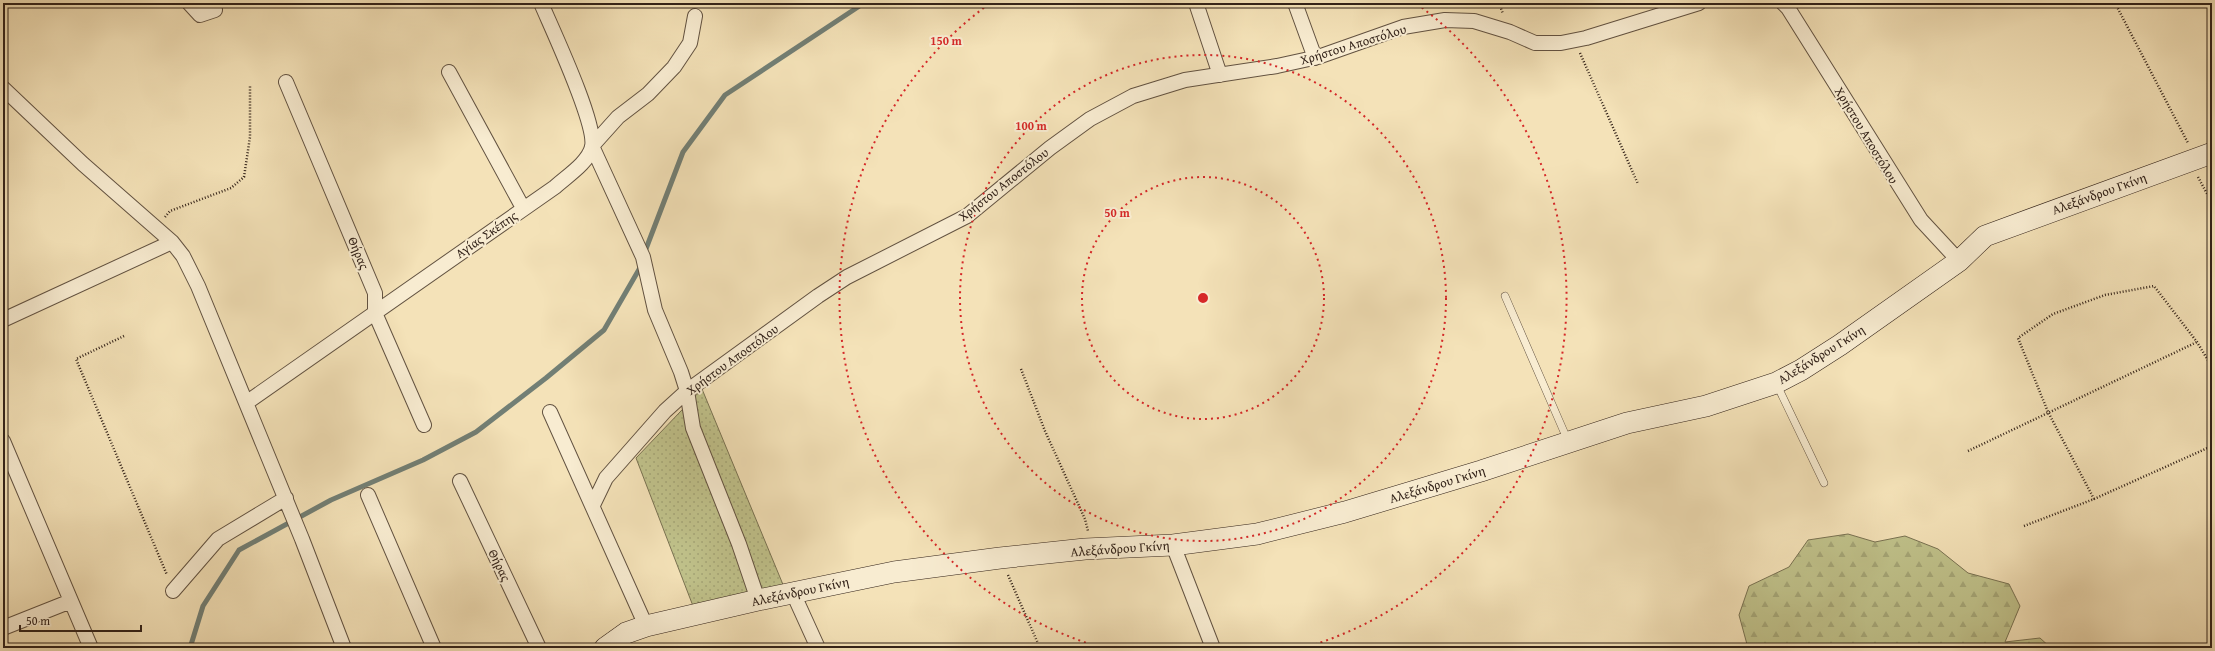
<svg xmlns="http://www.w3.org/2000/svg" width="2215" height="651" font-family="'Gentium Book Plus',serif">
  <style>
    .grass { fill: url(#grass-dots); stroke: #797252 }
    .forest { fill: url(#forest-firs); stroke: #797252 }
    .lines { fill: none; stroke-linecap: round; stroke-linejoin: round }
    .stream { stroke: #727f75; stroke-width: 5 }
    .lane-casing { stroke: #625241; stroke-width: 8 }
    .street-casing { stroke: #625241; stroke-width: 16 }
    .secondary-casing { stroke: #322219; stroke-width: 22 }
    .path { stroke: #322219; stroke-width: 2.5; stroke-dasharray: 1 2; stroke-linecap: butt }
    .lane { stroke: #f8ecd1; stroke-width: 7 }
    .street { stroke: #f8ecd1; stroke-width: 14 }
    .secondary { stroke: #f8ecd1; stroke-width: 21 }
    .ring { fill: none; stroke: #d62828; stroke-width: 2; stroke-dasharray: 2 4 }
    .labels { text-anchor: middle; stroke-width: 4; stroke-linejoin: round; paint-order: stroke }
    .street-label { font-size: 13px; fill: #322219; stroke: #f8ecd1 }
    .centre { fill: #d62828; stroke: #f8ecd1; stroke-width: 2 }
    .ring-label { font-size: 12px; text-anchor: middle; font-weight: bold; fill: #d62828; stroke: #f8ecd1; stroke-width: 4; stroke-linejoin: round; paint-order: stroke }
  </style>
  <defs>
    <pattern id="grass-dots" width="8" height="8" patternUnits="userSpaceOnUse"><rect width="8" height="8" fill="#c0c28b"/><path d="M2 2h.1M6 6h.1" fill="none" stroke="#a5a677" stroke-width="1.8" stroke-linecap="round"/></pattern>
    <pattern id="forest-firs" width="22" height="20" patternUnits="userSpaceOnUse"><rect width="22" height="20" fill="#c0c28b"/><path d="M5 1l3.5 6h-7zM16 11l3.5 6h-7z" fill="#a5a677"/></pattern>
  </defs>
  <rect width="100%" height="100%" fill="#f4e2b8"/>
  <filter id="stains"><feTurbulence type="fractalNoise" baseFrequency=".005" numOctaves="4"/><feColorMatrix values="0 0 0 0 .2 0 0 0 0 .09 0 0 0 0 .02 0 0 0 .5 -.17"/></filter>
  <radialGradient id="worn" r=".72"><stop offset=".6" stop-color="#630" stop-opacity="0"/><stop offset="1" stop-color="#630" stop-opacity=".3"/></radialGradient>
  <path class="grass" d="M702,389L784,587L693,606L636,458Z"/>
  <path class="forest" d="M1848,534L1875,542L1905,536L1938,549L1968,573L2009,584L2020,606L2005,642L2040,638L2051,648H1748L1739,615L1749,586L1789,567L1808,540Z"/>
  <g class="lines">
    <path class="stream" d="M644,254L683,152L725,95L864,3
      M190,648L203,606L239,550L331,500L423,460L476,432L546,378L604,330L641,266"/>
    <g class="lane-casing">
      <path id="lane" d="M1505,296L1568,441
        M1777,385L1824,483"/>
    </g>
    <g class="street-casing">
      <path id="street" d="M189,3L200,15L215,10
        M1196,3L1220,75
        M1295,3L1315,58
        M1783,3L1788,8L1921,220L1959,261
        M695,16L690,43L674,67L648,94L618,117L592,146L643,257L655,310L681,372L687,391L693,428L739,544L758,600
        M449,72L523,208
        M286,82L375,293V313L424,425
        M3,88L83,164L172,242L183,256L198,286L302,539L344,648
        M3,320L172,242
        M246,403L555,187C567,176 588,163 592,147C597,124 552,29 541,3
        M550,412L646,626
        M3,441L91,648
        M460,481L539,648
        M368,495L434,648
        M593,505L606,478L665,411L687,391L818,296L847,277L967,216L1050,148L1090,119L1133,96L1185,80L1277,66L1318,57L1403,27L1445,20L1474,21L1510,32L1535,43H1561L1586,38L1699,3
        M1173,545L1213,648
        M173,591L218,539L286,498
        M793,593L818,648
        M3,628L71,601"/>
    </g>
    <g class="secondary-casing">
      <path id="secondary" d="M605,648L626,633L646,626L758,600L894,572L1000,558L1085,549L1173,545L1257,534L1345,512L1481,471L1627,423L1706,406L1776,383L1801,370L1840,345L1959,261L1985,236L2212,153"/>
    </g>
    <path class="path" d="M1499,3L1503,14
      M2115,3L2188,143
      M1580,53L1638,184
      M2198,177L2212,203
      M165,217L170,211L231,188L244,177L250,137V86
      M124,336L76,359L167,575
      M1021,369L1045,431L1085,519L1088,531
      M1968,451L2197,342
      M2094,499L2048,412L2018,338L2053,314L2105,295L2154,286L2197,342L2212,367
      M2024,526L2094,499L2212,446
      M1008,575L1040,648"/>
    <use href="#lane" class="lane"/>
    <use href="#street" class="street"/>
    <use href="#secondary" class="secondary"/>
  </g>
  <g class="ring">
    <circle cx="1203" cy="298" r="121"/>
    <circle cx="1203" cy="298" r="243"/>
    <path d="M1103 648A364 364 0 0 1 989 4M1417 4A364 364 0 0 1 1303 648"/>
  </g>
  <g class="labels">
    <g class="street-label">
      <text transform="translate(1353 44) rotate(-17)" y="5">Χρήστου Αποστόλου</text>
      <text transform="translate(1867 135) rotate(59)" y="5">Χρήστου Αποστόλου</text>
      <text transform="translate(1003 184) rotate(-38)" y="5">Χρήστου Αποστόλου</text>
      <text transform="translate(2099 193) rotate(-20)" y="5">Αλεξάνδρου Γκίνη</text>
      <text transform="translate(486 234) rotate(-35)" y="5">Αγίας Σκέπης</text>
      <text transform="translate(359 253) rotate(67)" y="5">Θήρας</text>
      <text transform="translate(1821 354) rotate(-32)" y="5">Αλεξάνδρου Γκίνη</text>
      <text transform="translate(732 359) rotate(-36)" y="5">Χρήστου Αποστόλου</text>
      <text transform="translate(1437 484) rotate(-17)" y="5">Αλεξάνδρου Γκίνη</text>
      <text transform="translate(1120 548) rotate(-4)" y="5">Αλεξάνδρου Γκίνη</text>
      <text transform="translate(500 565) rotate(64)" y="5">Θήρας</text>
      <text transform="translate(800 591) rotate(-12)" y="5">Αλεξάνδρου Γκίνη</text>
    </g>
  </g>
  <circle cx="1203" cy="298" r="6" class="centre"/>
  <g class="ring-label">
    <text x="946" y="45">150 m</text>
    <text x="1031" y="130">100 m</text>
    <text x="1117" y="217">50 m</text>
  </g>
  <rect width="2215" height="651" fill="none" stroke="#f4e2b8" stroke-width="16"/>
  <rect x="4" y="4" width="2207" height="643" fill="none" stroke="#322219" stroke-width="2"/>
  <rect x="8" y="8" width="2199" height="635" fill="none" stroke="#322219"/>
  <path d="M20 625v6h121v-6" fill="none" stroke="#322219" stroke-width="2"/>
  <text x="26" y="625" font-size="12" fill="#322219" stroke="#f8ecd1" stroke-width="3" paint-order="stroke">50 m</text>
  <rect width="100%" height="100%" filter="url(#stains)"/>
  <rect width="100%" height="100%" fill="url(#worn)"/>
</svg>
